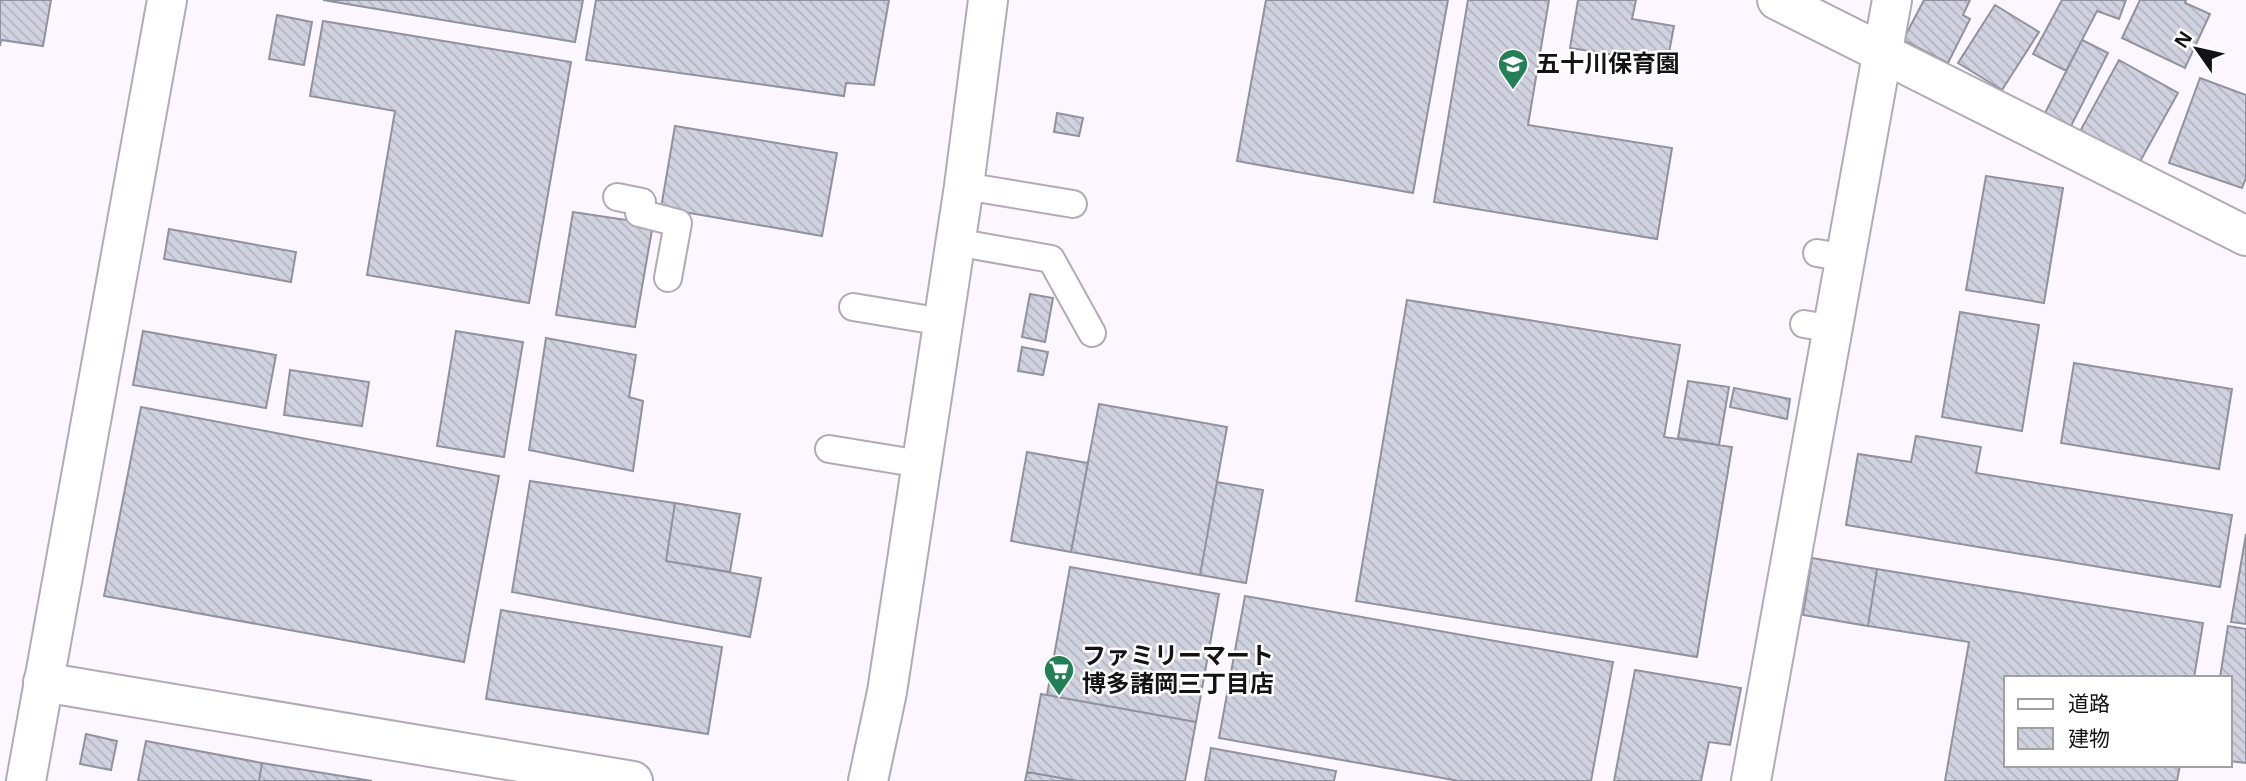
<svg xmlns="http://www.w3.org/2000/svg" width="2246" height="781" font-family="'Open Sans','Noto Sans JP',sans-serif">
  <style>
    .building { fill: url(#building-back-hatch); stroke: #91929f; stroke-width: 2 }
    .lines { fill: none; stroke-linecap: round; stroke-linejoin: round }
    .lane-casing { stroke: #b2aab6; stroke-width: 30 }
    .street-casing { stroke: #b2aab6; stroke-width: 42 }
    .secondary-casing { stroke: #b2aab6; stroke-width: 42 }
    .lane { stroke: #fff; stroke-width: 26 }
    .street { stroke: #fff; stroke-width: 38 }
    .secondary { stroke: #fff; stroke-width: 38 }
    .labels { text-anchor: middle; stroke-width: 5; stroke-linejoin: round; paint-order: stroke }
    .poi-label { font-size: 24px; font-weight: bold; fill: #151216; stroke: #fff; text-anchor: start }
  </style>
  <defs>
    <pattern id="building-back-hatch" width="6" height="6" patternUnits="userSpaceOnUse" patternTransform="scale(1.75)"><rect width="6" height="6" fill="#d1d2e0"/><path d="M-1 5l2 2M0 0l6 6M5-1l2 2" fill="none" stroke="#b3b3bf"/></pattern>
  </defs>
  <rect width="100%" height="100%" fill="#fcf6fe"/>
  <path class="building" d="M0,0H51L43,46L1,40L0,46Z
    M323,0H583L575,42Z
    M596,0H889L874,85L846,83L844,96L586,60Z
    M1266,0H1448L1413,193L1237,161Z
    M1468,0H1549L1528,125L1672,148L1657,239L1434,202Z
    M1578,0H1636L1632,19L1674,26L1667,63L1570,48Z
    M1924,0H1970L1963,15L1970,19L1948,63L1903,40Z
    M2062,0H2126L2119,19L2097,11L2066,71L2033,54Z
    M2140,0H2186L2185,3L2210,14L2185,68L2122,38Z
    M1995,5L2039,32L2002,90L1958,63Z
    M277,15L312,22L304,65L269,59Z
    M323,21L571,62L529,303L367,275L395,111L310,96Z
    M2082,40L2108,53L2068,132L2042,119Z
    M2119,60L2178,93L2137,167L2078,135Z
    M2200,78L2246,95V178L2242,188L2169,163Z
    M1057,113L1083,118L1079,136L1054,132Z
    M675,126L837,153L822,236L661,208Z
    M1986,176L2063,188L2044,303L1966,290Z
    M573,212L653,224L635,327L556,315Z
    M169,229L296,252L291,282L164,259Z
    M1030,294L1053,298L1045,342L1022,337Z
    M1407,300L1680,345L1664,437L1732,447L1697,657L1356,601Z
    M1960,312L2039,325L2022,431L1942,417Z
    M143,331L276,355L266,408L133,385Z
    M456,331L523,342L504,457L437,446Z
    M546,338L636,355L629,397L643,401L633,471L529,450Z
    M1022,347L1048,352L1043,375L1018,371Z
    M2074,363L2232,389L2219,469L2061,443Z
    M290,370L369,382L362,426L284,415Z
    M1688,381L1729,387L1719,445L1678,438Z
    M1734,388L1790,399L1787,419L1730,407Z
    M1099,404L1227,427L1200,575L1071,552Z
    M141,407L499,476L464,662L104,596Z
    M1916,436L1981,447L1976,473L2232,515L2220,587L1846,525L1858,454L1911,462Z
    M1027,452L1088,463L1071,552L1011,541Z
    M530,481L675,503L666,561L761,578L750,637L512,592Z
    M1217,482L1263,490L1246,583L1200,575Z
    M675,503L740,514L730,572L666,561Z
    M2246,534V624L2231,622Z
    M1812,558L1877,569L1868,626L1803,615Z
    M1070,567L1219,594L1196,722L1047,695Z
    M1877,569L2203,623L2194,678H2006V765H2180L2177,781H1945L1969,642L1868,626Z
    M1245,596L1613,662L1591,781H1459L1219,738Z
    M501,610L722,647L708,734L486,699Z
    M2228,626L2246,629V763L2230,761V678H2220Z
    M1635,670L1741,688L1730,745L1709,742L1701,781H1614Z
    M1041,694L1196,722L1185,781H1078L1027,772Z
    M86,734L117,741L111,770L80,764Z
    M146,741L262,763L259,781H138Z
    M1211,748L1336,771L1334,781H1205Z
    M262,763L372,781H259Z
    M1027,772L1078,781H1025Z"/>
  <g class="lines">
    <g class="lane-casing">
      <path id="lane" d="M964,186L1073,204
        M617,197L642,202L639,213L678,223L668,278
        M955,242L1051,259L1092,333
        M1817,253L1846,258
        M853,307L943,322
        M1804,324L1833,329
        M829,449L921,464"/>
    </g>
    <g class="street-casing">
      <path id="street" d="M1777,0L2246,236
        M26,781L167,0
        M1751,781L1892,0"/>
    </g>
    <g class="secondary-casing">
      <path id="secondary" d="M43,682L633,781
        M868,781L887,692L964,186L988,0"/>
    </g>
    <use href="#lane" class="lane"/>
    <use href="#street" class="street"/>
    <use href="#secondary" class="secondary"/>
  </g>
  <defs>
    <g id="school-pin" transform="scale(1.575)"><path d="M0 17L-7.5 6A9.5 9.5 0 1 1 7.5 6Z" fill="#237f55" stroke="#fff"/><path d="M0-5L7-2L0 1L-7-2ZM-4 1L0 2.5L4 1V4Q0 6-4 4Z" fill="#fff"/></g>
    <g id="supermarket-pin" transform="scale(1.575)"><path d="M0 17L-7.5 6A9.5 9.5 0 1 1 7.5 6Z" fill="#237f55" stroke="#fff"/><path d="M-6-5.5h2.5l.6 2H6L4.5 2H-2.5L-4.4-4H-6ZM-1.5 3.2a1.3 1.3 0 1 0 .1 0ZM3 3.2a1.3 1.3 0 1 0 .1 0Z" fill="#fff"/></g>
  </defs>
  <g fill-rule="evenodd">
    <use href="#school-pin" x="1513" y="64"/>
    <use href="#supermarket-pin" x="1059" y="670"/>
  </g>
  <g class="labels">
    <g class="poi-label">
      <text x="1536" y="72">五十川保育園</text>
      <text x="1082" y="664">ファミリーマート<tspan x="1082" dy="28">博多諸岡三丁目店</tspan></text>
    </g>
  </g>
  <rect x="2004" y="676" width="228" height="91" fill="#ffffff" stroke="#a1a0a2" stroke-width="2"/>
  <rect x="2018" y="699" width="35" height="10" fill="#ffffff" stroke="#a1a0a2" stroke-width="2"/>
  <text x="2068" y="711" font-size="21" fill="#151216">道路</text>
  <rect x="2018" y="728" width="35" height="21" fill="url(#building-back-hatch)" stroke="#a1a0a2" stroke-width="2"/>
  <text x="2068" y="746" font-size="21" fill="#151216">建物</text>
  <g transform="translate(2197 49) rotate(304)" stroke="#ffffff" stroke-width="5" paint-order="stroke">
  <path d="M0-5L12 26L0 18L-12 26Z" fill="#151216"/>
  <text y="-10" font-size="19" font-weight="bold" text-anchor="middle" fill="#151216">N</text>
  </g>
</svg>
